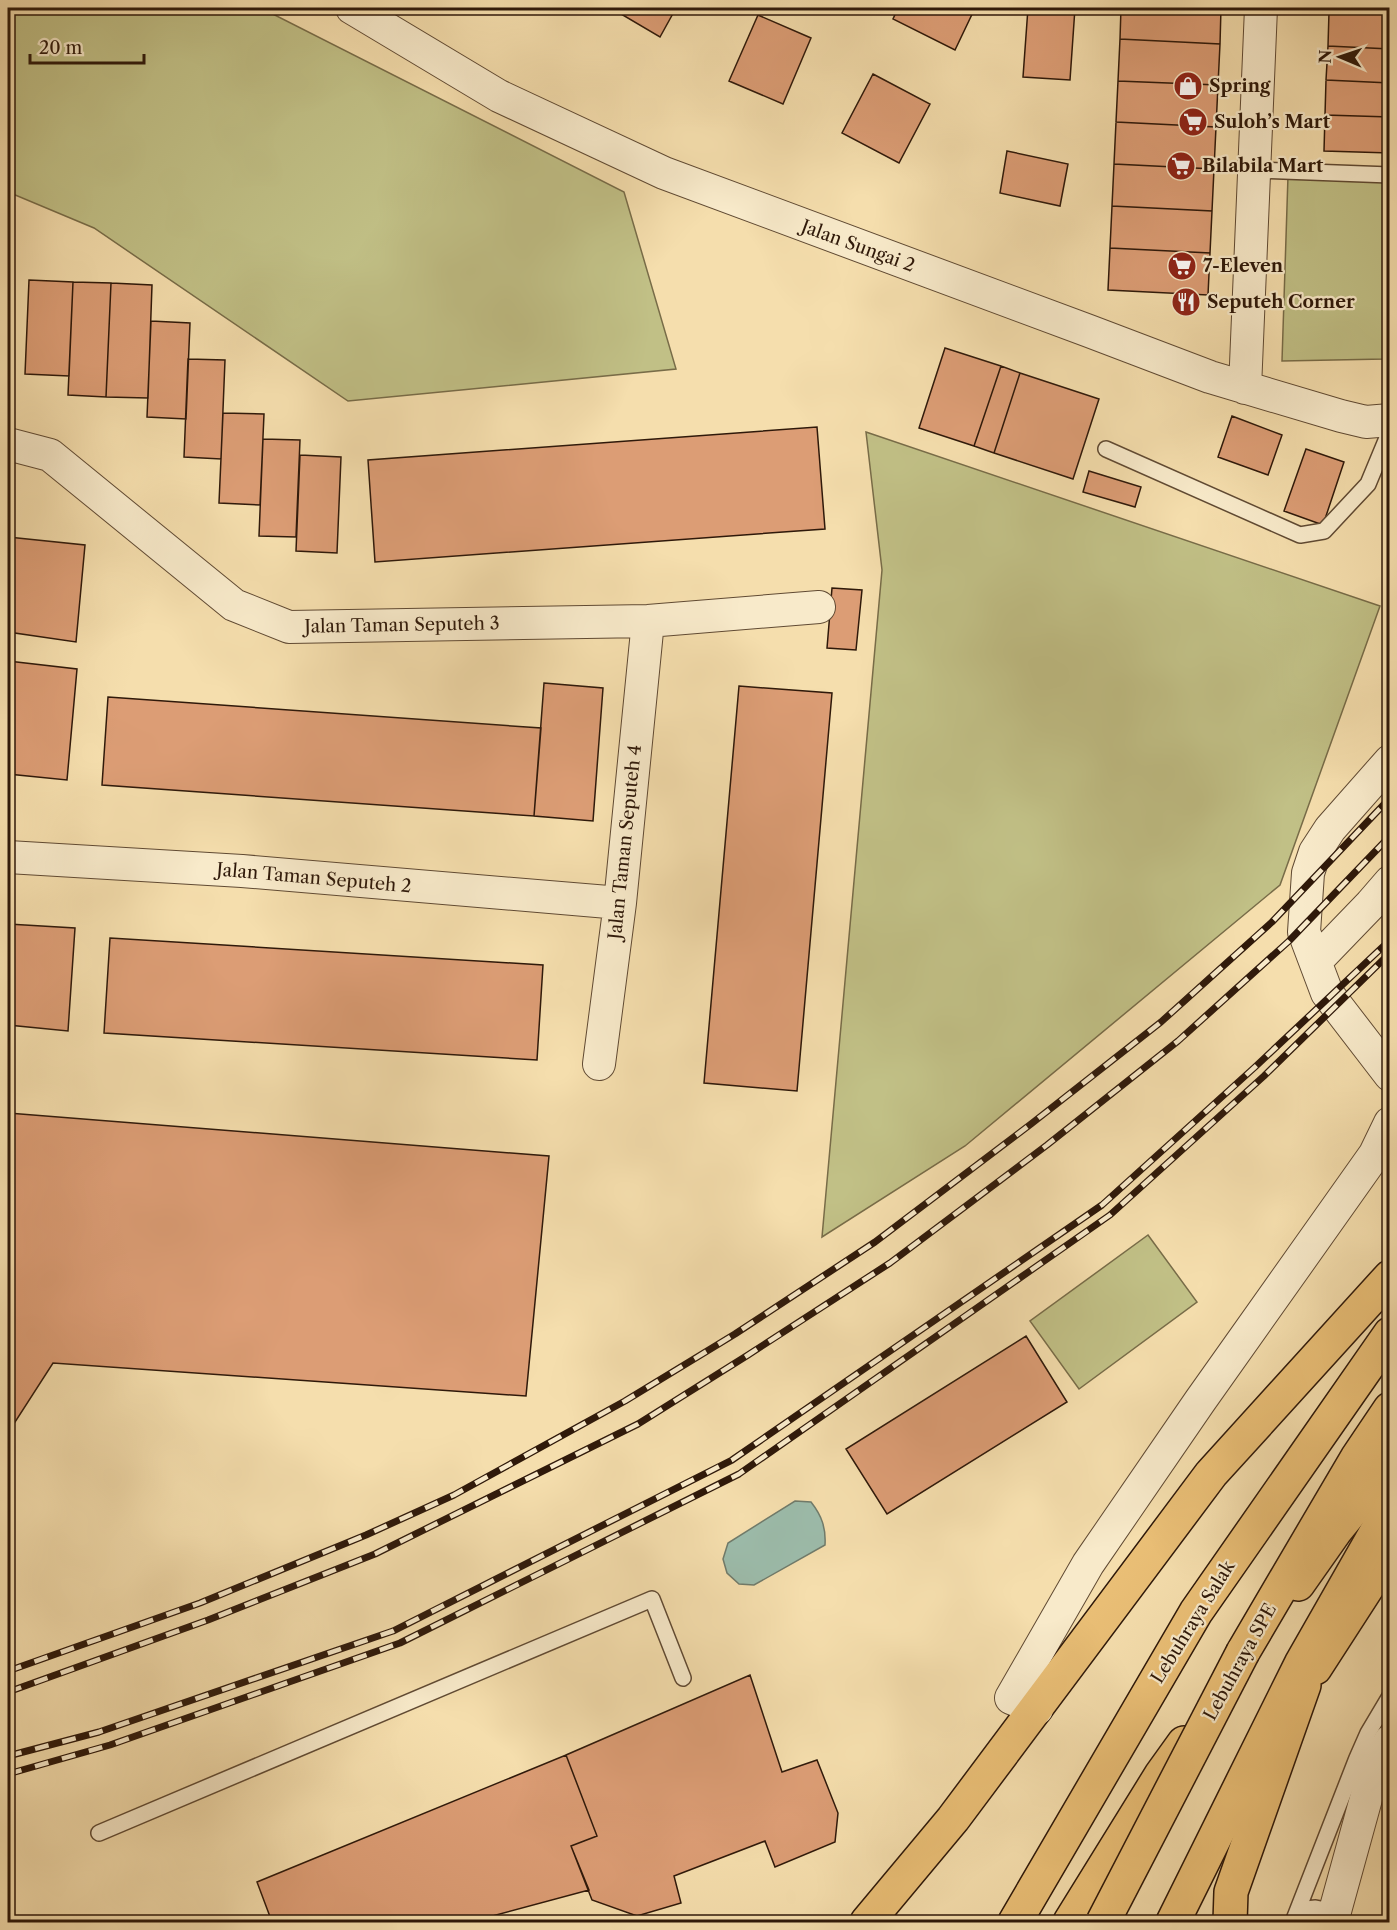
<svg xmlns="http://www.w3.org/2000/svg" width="1397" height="1930" font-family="'Libre Caslon Text',serif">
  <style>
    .green { fill: #c1c086; stroke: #786c48; stroke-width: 1.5 }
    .water { fill: #9cbcab; stroke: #707b6b; stroke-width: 1.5 }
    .building { fill: #dc9d75; stroke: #2f190a; stroke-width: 1.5 }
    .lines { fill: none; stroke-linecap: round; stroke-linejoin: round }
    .service-casing { stroke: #604a33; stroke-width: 18 }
    .minor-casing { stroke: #604a33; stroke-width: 34 }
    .trunk-casing { stroke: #2f190a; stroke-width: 36 }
    .motorway-casing { stroke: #2f190a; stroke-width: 36 }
    .service { stroke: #f8eaca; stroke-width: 15 }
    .minor { stroke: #f8eaca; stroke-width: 32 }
    .trunk { stroke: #eabf76; stroke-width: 33 }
    .motorway { stroke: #eabf76; stroke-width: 33 }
    .rail-casing { stroke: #2f190a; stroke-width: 7 }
    .rail { stroke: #f8eaca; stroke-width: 4.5; stroke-dasharray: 14; stroke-linecap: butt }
    .motorway-bridge-casing { stroke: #2f190a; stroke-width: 36; stroke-linecap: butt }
    .motorway-bridge { stroke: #eabf76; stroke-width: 33 }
    .labels { text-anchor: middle; stroke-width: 4.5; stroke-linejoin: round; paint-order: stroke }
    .poi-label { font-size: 18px; font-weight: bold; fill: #2f190a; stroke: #f8eaca; text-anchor: start }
    .street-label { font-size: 18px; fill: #2f190a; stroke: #f8eaca }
  </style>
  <rect width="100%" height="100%" fill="#f5dead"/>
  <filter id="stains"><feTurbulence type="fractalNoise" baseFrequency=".00333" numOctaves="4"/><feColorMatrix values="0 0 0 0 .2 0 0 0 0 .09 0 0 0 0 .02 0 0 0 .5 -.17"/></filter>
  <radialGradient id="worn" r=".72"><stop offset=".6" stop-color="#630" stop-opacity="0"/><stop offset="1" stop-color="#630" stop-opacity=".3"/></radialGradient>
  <path class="green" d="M8,8H261L624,192L676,369L348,401L94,228L8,192Z
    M1288,176L1389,182V355L1385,359L1282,361Z
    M866,432L1380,606L1280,885L965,1146L822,1237L882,570Z
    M1148,1235L1197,1302L1079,1389L1030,1321Z"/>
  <path class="water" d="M795,1501L811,1502C822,1516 826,1528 825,1545L754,1585L739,1584L727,1573L723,1559L728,1543Z"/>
  <path class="building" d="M609,8H625L621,14Z
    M625,8H676L660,37L621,14Z
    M898,8H975L955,50L893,19Z
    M1028,8H1075L1070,80L1023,77Z
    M1121,8H1221L1220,44L1120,39Z
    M1330,8H1390V14L1329,12Z
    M1329,12L1390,14V49L1328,46Z
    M758,15L811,38L783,104L729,81Z
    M1120,39L1220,44L1218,85L1118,81Z
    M1328,46L1390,49V83L1326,80Z
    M873,74L930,104L899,163L842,133Z
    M1326,80L1390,83V117L1325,115Z
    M1118,81L1218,85L1216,127L1116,122Z
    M1325,115L1390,117V153L1324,151Z
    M1116,122L1216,127L1214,169L1114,164Z
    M1007,151L1068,164L1060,206L1000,193Z
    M1114,164L1214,169L1212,211L1112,206Z
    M1112,206L1212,211L1210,253L1110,248Z
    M1110,248L1210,253L1208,295L1108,290Z
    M29,280L73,282L69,376L25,374Z
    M73,282L111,283L106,397L68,395Z
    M111,283L152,285L148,398L106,397Z
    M151,321L190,323L186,419L147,417Z
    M945,348L1001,366L974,446L919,428Z
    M188,359L225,360L221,459L184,457Z
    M1001,366L1020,373L994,453L974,446Z
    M1020,373L1099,399L1073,479L994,453Z
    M223,413L264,414L260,505L219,503Z
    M1232,416L1282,435L1268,475L1218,457Z
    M817,427L825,529L375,562L368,460Z
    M263,439L300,440L296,537L259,536Z
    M1306,449L1344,462L1323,525L1284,511Z
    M300,455L341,457L337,553L296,551Z
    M1089,471L1141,487L1135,507L1083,492Z
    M8,537L85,545L76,642L8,632Z
    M832,588L862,590L856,650L827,648Z
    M8,661L77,669L67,780L8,774Z
    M544,683L603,688L593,821L534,816Z
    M739,686L832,693L797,1091L704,1083Z
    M108,697L541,728L534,816L102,785Z
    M8,924L75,928L68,1031L8,1025Z
    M110,938L543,965L537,1060L104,1033Z
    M8,1113L549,1156L526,1396L53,1363L8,1433Z
    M1026,1336L1067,1402L887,1514L846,1449Z
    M750,1675L782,1772L817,1760L838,1813L835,1842L775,1867L765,1841L674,1876L681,1903L637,1916L592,1900L571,1846L597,1836L566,1755Z
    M566,1755L597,1836L571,1846L589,1890L470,1922H272L257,1882Z"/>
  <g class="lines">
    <g class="service-casing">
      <path id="service" d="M1255,170L1390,175
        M1106,449L1300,535L1324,531L1368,484L1390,431
        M99,1833L652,1599L683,1678
        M1296,1916C1312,1905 1319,1905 1334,1918
        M1293,1922L1357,1758L1368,1733L1390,1696"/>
    </g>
    <g class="minor-casing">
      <path id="minor" d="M352,8L499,96L664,173L1089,331L1210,377L1341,416L1366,422L1390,420
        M1245,388L1261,8
        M8,444L50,455L234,605L289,627L648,621L819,607
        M1390,761L1330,829L1315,852L1308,873L1304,932L1327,993L1390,1075
        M8,857L242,871L620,903
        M1316,961L1371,904L1390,882
        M599,1064L620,903L648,621
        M1037,1709L1011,1698L1088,1564L1200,1401L1375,1154L1390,1123
        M1332,1922L1375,1766L1390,1741"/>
    </g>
    <g class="trunk-casing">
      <path id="trunk" d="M1298,1584L1336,1530L1390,1464
        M1315,1668L1390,1552
        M867,1922L953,1819L1211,1474L1390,1277
        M1015,1922L1196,1612L1390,1334
        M1070,1922L1161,1775L1184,1743
        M1230,1922L1231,1892L1304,1685"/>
    </g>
    <g class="motorway-casing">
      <path id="motorway" d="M1243,1652L1357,1458L1390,1409
        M1173,1922L1301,1664L1390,1508"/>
    </g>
    <use href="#service" class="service"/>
    <use href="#minor" class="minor"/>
    <use href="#trunk" class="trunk"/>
    <use href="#motorway" class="motorway"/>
    <g class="rail-casing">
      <path id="rail" d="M8,1671L200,1603L366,1535L454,1495L625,1401L735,1334L875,1242L1031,1124L1161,1022L1272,922L1390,798
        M8,1692L208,1620L375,1554L638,1424L748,1355L890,1263L1047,1145L1178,1041L1289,941L1390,836
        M8,1756L99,1732L393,1631L732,1460L1102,1205L1255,1067L1390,940
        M8,1774L110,1745L400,1643L739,1474L1110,1215L1264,1076L1390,953"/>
    </g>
    <use href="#rail" class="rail"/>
    <g class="motorway-bridge-casing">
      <path id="motorway-bridge" d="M1103,1922L1243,1652"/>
    </g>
    <use href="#motorway-bridge" class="motorway-bridge"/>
  </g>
  <defs>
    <g id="shop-disc" transform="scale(1.5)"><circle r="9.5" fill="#8f2418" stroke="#f8eaca"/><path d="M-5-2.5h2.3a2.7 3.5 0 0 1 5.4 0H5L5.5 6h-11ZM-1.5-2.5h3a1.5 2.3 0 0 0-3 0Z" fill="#fff"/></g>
    <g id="supermarket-disc" transform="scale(1.5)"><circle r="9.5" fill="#8f2418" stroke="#f8eaca"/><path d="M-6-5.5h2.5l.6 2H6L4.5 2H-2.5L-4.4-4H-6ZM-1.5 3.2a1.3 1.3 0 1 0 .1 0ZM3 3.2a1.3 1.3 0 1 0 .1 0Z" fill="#fff"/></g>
    <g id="restaurant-disc" transform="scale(1.5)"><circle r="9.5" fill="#8f2418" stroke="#f8eaca"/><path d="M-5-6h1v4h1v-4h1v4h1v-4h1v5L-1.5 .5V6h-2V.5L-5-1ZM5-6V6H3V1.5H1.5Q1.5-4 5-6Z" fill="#fff"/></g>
  </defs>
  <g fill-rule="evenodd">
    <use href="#shop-disc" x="1188" y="86"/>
    <use href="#supermarket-disc" x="1193" y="122"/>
    <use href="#supermarket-disc" x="1181" y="166"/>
    <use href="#supermarket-disc" x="1182" y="266"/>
    <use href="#restaurant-disc" x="1186" y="302"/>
  </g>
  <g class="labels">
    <g class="poi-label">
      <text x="1209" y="92">Spring</text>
      <text x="1214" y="128">Suloh’s Mart</text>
      <text x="1202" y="172">Bilabila Mart</text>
      <text x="1203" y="272">7-Eleven</text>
      <text x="1207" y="308">Seputeh Corner</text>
    </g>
    <g class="street-label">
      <text transform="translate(858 246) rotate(20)" y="6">Jalan Sungai 2</text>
      <text transform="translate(402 625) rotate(-1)" y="6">Jalan Taman Seputeh 3</text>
      <text transform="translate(625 842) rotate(-84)" y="6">Jalan Taman Seputeh 4</text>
      <text transform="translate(314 878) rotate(5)" y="6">Jalan Taman Seputeh 2</text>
      <text transform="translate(1193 1622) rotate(-58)" y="6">Lebuhraya Salak</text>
      <text transform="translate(1240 1662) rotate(-61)" y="6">Lebuhraya SPE</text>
    </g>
  </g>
  <rect width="1397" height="1930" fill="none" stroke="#f5dead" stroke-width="30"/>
  <rect x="9" y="9" width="1379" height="1912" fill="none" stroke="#2f190a" stroke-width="3"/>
  <rect x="15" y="15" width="1367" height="1900" fill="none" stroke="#2f190a" stroke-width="1.5"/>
  <g transform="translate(1340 57) rotate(272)" stroke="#f8eaca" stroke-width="4.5" paint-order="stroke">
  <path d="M0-4.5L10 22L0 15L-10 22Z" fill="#2f190a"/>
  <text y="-9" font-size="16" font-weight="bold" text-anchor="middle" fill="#2f190a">N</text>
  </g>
  <path d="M30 54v9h114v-9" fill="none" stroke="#2f190a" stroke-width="3"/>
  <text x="39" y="54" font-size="18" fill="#2f190a" stroke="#f8eaca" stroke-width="4.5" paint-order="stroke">20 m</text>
  <rect width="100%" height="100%" filter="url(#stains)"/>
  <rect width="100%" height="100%" fill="url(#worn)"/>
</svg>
